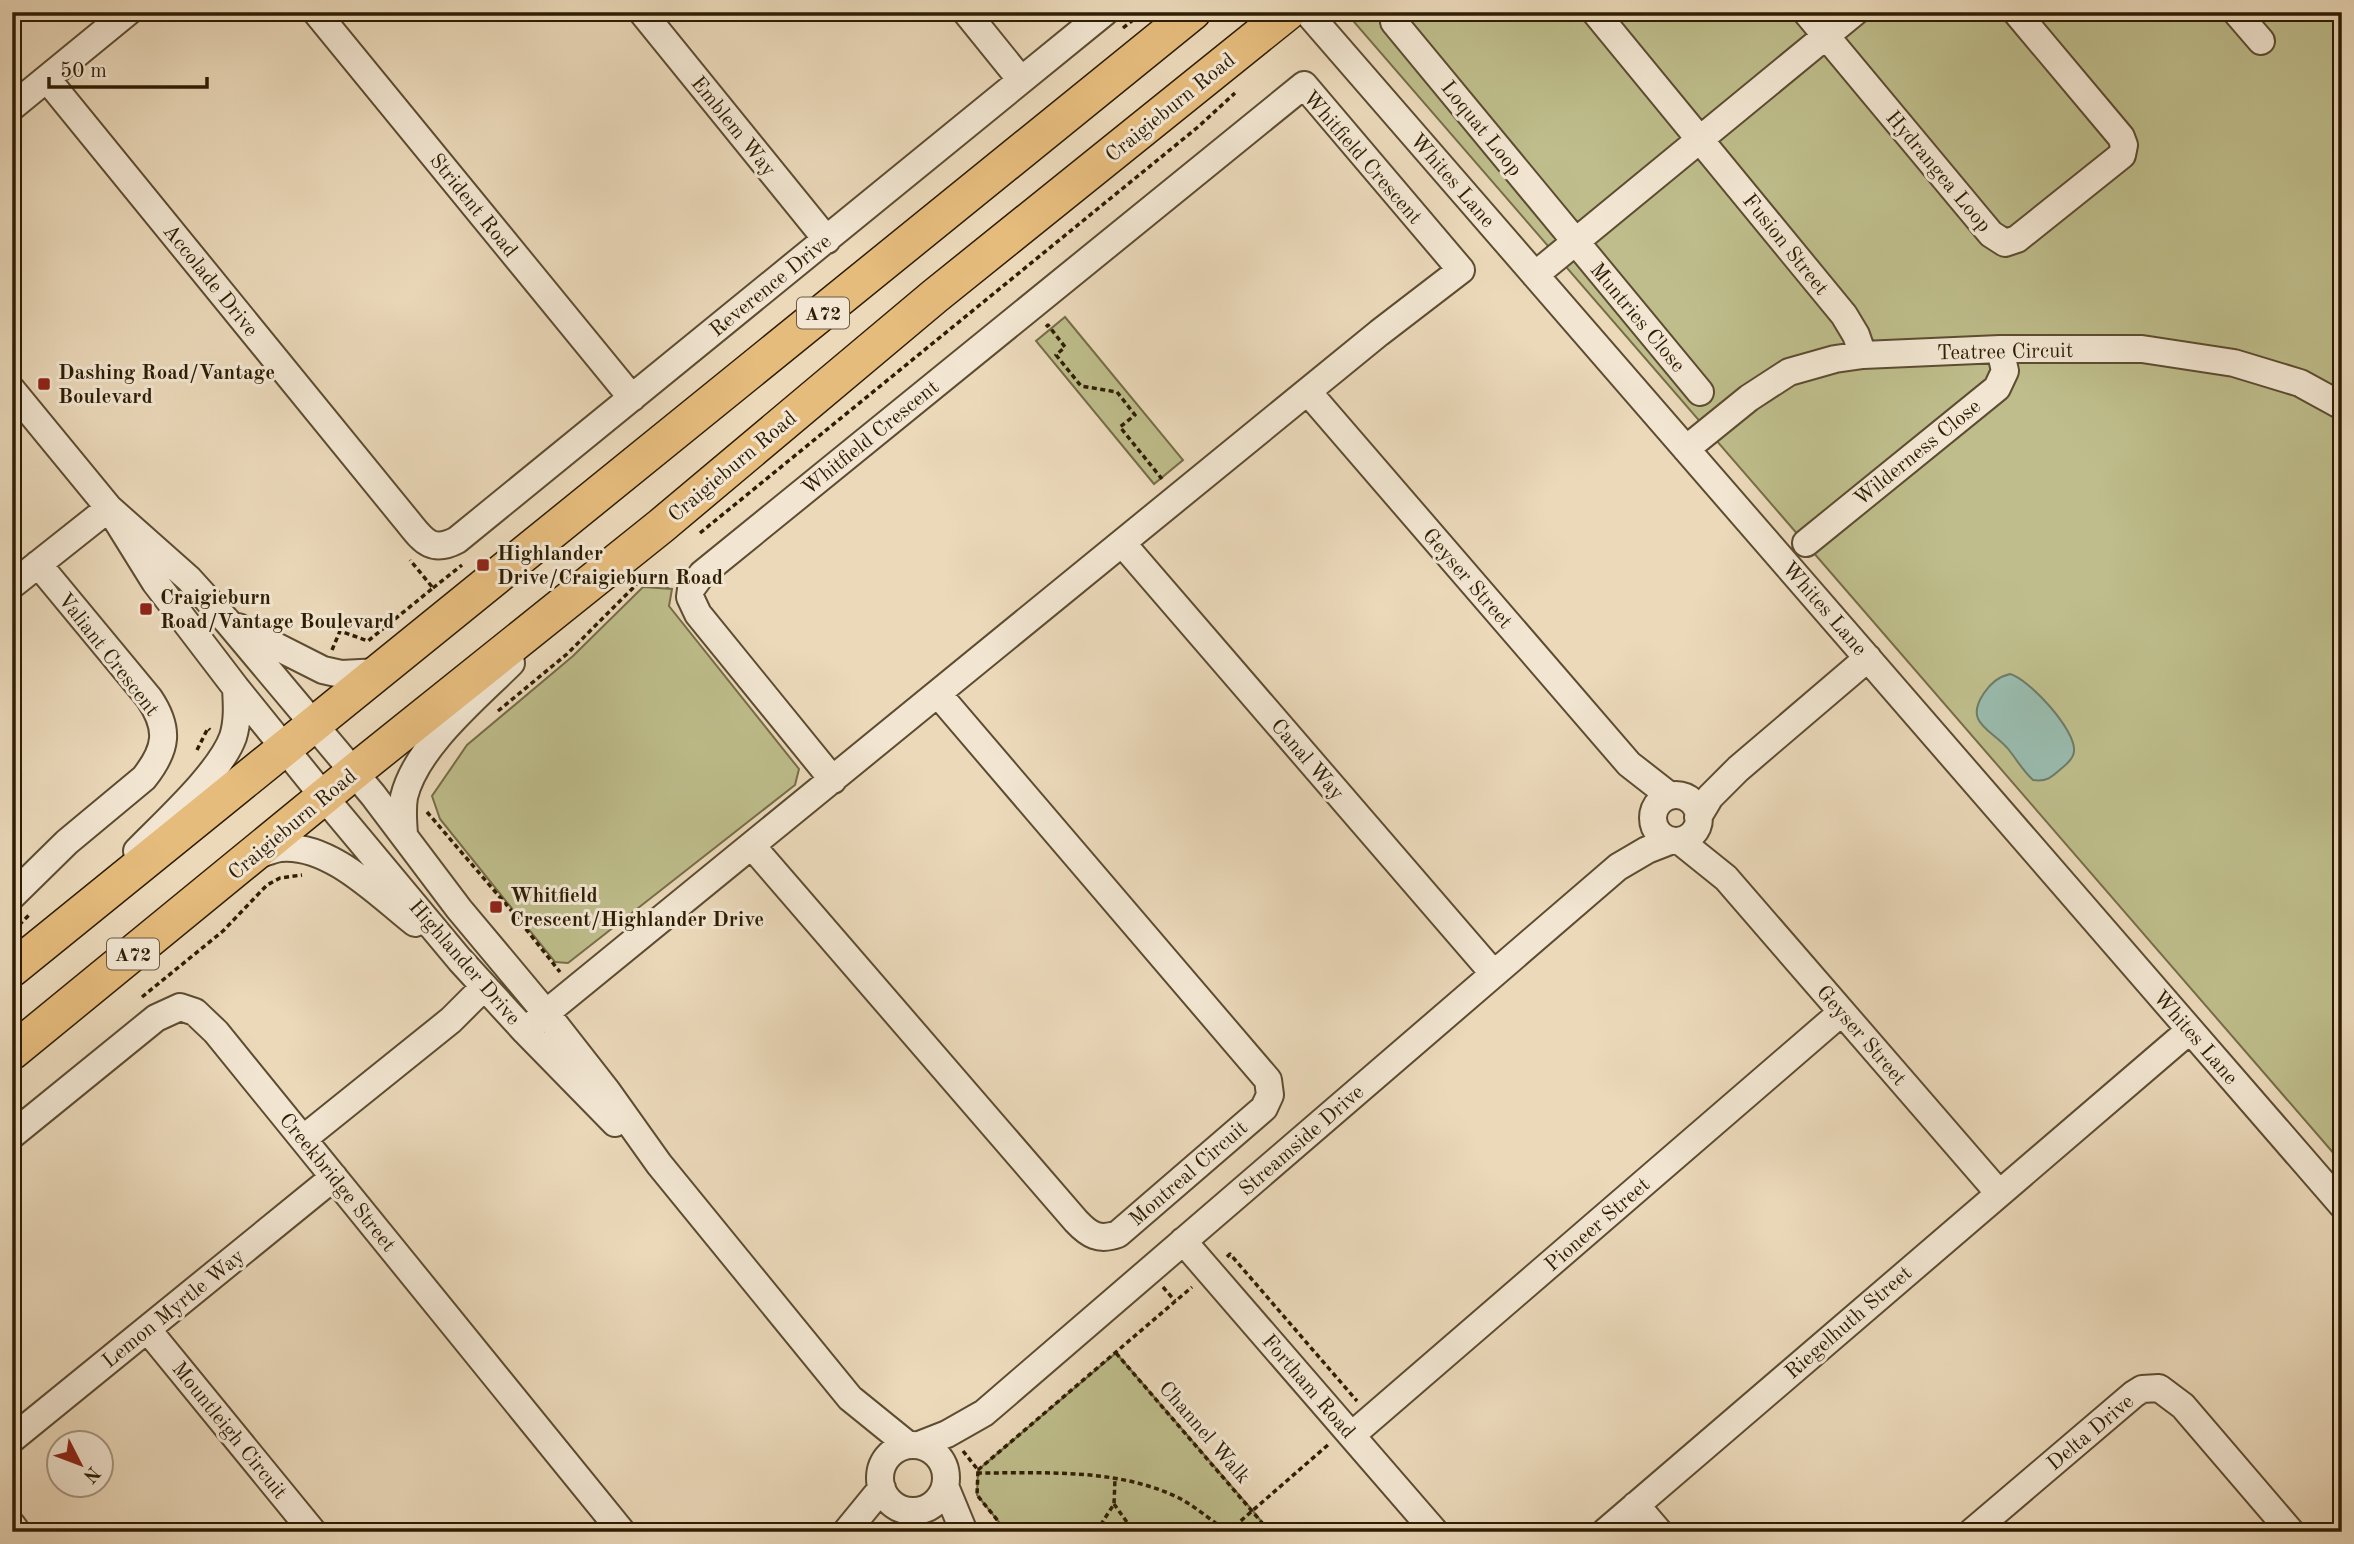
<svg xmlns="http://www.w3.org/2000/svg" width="2354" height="1544" font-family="'Old Standard TT',serif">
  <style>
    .green { fill: #bebd8b; stroke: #766d47; stroke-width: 2 }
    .water { fill: #99baac; stroke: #6e7b68; stroke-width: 2 }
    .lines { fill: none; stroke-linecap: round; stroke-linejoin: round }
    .minor-casing { stroke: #5d4c31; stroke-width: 30 }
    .major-casing { stroke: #2e1d03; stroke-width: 38 }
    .path { stroke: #2e1d03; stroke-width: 3.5; stroke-dasharray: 5 3.5; stroke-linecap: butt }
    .minor { stroke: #f2e6d2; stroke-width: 26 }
    .major { stroke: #e6bc7d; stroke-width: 35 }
    .poi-dot { fill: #8f2418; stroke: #f2e6d2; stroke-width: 2.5 }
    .labels { text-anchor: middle; stroke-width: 6; stroke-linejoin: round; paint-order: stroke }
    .shield { fill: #f2e6d2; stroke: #695941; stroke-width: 2 }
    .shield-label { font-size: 19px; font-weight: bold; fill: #2e1d03 }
    .street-label { font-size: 21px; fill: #2e1d03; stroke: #f2e6d2 }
    .poi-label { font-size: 21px; font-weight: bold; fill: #2e1d03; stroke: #f2e6d2; text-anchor: start }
  </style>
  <rect width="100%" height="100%" fill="#ebd9ba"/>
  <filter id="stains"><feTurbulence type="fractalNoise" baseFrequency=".00286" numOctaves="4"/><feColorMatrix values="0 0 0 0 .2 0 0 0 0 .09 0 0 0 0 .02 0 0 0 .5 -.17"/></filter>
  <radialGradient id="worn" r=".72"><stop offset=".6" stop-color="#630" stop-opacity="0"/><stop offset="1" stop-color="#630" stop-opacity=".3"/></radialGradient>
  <path class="green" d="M1352,12H2342V1163L1348,15Z
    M1065,317L1183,460L1154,484L1036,341Z
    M643,587L672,589L669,606L799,769L795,785L568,963L555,962L440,819L432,796L467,745L573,656Z
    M1116,1353L1253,1511L1270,1532H1007L977,1495L978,1470Z"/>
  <path class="water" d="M2010,674C2029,679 2076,730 2074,751C2074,758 2067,764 2062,768C2052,777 2047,782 2033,780C2023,771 2017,760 2009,750C1992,729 1963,724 1984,693C1991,683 1998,677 2010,674Z"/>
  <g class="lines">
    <g class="minor-casing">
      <path id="minor" d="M316,12L632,398
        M642,12L827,240
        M966,12L1021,80
        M1307,12L2342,1205
        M1393,12L1394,22L1700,392
        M1595,12L1844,315L1856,335L1863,355
        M1806,12L1991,234L2005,243L2017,239L2122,155L2124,145L2121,137L2016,12
        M2236,12L2261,41
        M47,79L404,517C421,537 429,555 457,540L1105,12
        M12,107L128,12
        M1535,275L1855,12
        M12,390L109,508L155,582L236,688L324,797L460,960L525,1031L615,1123
        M1308,392L1629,764L1670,796
        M1686,449L1749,398L1789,372L1835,359L1863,355L2000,349H2142L2234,363L2300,383L2342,406
        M109,508L189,579L227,621L373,795L459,909L546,1013L607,1091L659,1164L850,1398L908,1445
        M1122,543L1494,974
        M1806,543L1997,388L2005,371L2000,349
        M12,585L109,508
        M238,627L323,670L341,674L380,672
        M1653 818a23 23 0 1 1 46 0a23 23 0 1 1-46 0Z
        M1698,817L1710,797L1738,769L1868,658
        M404,834C403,822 402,809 404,797C416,747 475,699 511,663
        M1680,841L1726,878L1998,1192
        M752,846L1076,1221C1089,1235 1099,1241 1118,1234L1264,1108L1270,1095L1268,1080L938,694
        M137,851C164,823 220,773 233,737C238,721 237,705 236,688
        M254,856C262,854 272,849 280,848C330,843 379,895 415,923
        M12,896L67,842L144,778C167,749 170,729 149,698L38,564
        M525,1031L546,1013L1379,333L1461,270L1304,85L702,574L691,589L690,597L698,614L833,780
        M12,1135L156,1018L180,1007L195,1012L216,1032L622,1532
        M303,1139L451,1020L484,987
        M1183,1241L1435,1532
        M147,1329L313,1532
        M1352,1435L1842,1012
        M12,1439L334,1177
        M919,1445L947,1434L984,1413L1618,867L1647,850L1670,841
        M880 1478a33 33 0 1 1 66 0a33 33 0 1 1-66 0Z
        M945,1486L964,1532
        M1636,1505L1659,1532
        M12,1525L17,1532
        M846,1532L882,1488
        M1605,1532L2190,1030
        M1972,1532L2134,1394L2142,1389L2159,1388L2183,1406L2291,1532"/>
    </g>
    <g class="major-casing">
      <path id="major" d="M12,969L1193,12
        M12,1052L354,772L661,526L935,296L1288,12"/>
    </g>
    <path class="path" d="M1123,28L1143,12
      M1046,327L1048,325L1065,347L1056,355L1081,386L1117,392L1135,415L1120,427L1162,479
      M700,533L1198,127L1235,93
      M640,581L669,586
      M433,588L462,565
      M332,650L340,631L368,641L433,588L410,560
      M498,711L567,654L642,579
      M197,750L208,728L210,730
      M427,812L510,909L560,972
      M19,925L31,913
      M142,997L223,931L267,885L280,878L302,875
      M1227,1257L1230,1254L1357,1401
      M1163,1287L1175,1301
      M1116,1353L1270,1532
      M963,1451L978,1470L977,1495L1007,1532
      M978,1470L1192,1287
      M977,1473C1044,1473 1118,1468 1179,1498C1196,1507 1212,1521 1228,1532
      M1114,1504L1134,1532
      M1096,1532L1114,1504L1115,1479
      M1228,1532L1329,1444
      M1572,1532L1584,1522"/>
    <use href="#minor" class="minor"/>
    <use href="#major" class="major"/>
  </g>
  <g class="poi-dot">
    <rect x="37" y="377" width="14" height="14" rx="3.5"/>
    <rect x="476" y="558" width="14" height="14" rx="3.5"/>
    <rect x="139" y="602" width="14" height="14" rx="3.5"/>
    <rect x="489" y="900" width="14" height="14" rx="3.5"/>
  </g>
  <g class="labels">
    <g class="shield">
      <rect x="797" y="297.5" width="52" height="31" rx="5"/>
      <rect x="107" y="938.5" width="52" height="31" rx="5"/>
    </g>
    <g class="shield-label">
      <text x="823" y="320">A72</text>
      <text x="133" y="961">A72</text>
    </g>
    <g class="street-label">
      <text transform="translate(1170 107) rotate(-39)" y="7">Craigieburn Road</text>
      <text transform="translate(734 126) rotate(51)" y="7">Emblem Way</text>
      <text transform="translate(1482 128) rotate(51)" y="7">Loquat Loop</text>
      <text transform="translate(1363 157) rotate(49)" y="7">Whitfield Crescent</text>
      <text transform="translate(1939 171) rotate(50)" y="7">Hydrangea Loop</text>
      <text transform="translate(1453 180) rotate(49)" y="7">Whites Lane</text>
      <text transform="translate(474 205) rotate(51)" y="7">Strident Road</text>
      <text transform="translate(1786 244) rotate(51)" y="7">Fusion Street</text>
      <text transform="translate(211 280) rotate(51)" y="7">Accolade Drive</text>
      <text transform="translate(770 285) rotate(-39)" y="7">Reverence Drive</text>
      <text transform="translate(1638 317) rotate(50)" y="7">Muntries Close</text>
      <text transform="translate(2005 351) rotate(-1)" y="7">Teatree Circuit</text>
      <text transform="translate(870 437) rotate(-39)" y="7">Whitfield Crescent</text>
      <text transform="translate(1917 452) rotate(-39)" y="7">Wilderness Close</text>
      <text transform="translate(732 466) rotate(-40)" y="7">Craigieburn Road</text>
      <text transform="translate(1468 578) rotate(49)" y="7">Geyser Street</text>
      <text transform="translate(1825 608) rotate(49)" y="7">Whites Lane</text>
      <text transform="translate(109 654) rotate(52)" y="7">Valiant Crescent</text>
      <text transform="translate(1308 759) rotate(49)" y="7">Canal Way</text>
      <text transform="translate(292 824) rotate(-40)" y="7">Craigieburn Road</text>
      <text transform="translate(465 962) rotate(49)" y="7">Highlander Drive</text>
      <text transform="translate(1862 1035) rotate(49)" y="7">Geyser Street</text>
      <text transform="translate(2196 1037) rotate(49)" y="7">Whites Lane</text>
      <text transform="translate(1301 1140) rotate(-41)" y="7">Streamside Drive</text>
      <text transform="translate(1188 1173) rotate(-41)" y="7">Montreal Circuit</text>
      <text transform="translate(338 1182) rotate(51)" y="7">Creekbridge Street</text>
      <text transform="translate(1597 1224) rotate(-41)" y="7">Pioneer Street</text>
      <text transform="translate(173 1308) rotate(-39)" y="7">Lemon Myrtle Way</text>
      <text transform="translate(1848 1322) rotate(-41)" y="7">Riegelhuth Street</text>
      <text transform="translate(1309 1386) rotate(49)" y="7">Fortham Road</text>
      <text transform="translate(230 1430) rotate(51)" y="7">Mountleigh Circuit</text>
      <text transform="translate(1205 1432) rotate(49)" y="7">Channel Walk</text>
      <text transform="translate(2090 1432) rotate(-40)" y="7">Delta Drive</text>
    </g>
    <g class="poi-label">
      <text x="58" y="379">Dashing Road/Vantage<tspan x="58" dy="24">Boulevard</tspan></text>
      <text x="497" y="560">Highlander<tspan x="497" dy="24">Drive/Craigieburn Road</tspan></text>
      <text x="160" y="604">Craigieburn<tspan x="160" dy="24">Road/Vantage Boulevard</tspan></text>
      <text x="510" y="902">Whitfield<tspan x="510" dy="24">Crescent/Highlander Drive</tspan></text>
    </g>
  </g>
  <rect width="2354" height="1544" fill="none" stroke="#ebd9ba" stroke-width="42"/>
  <rect x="14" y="14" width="2326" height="1516" fill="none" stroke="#2e1d03" stroke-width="3.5"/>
  <rect x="21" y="21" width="2312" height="1502" fill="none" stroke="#2e1d03" stroke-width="2"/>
  <g transform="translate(80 1464) rotate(132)"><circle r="33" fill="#f2e6d2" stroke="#a4967f" stroke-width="2"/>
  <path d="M0-5L12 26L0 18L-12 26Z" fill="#8f2418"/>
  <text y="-10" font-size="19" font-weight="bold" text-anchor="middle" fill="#2e1d03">N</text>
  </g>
  <path d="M49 77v10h158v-10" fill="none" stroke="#2e1d03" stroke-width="3.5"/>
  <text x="60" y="77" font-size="21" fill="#2e1d03" stroke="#f2e6d2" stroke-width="5" paint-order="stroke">50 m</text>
  <rect width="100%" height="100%" filter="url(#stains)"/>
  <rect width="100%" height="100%" fill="url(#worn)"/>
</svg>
